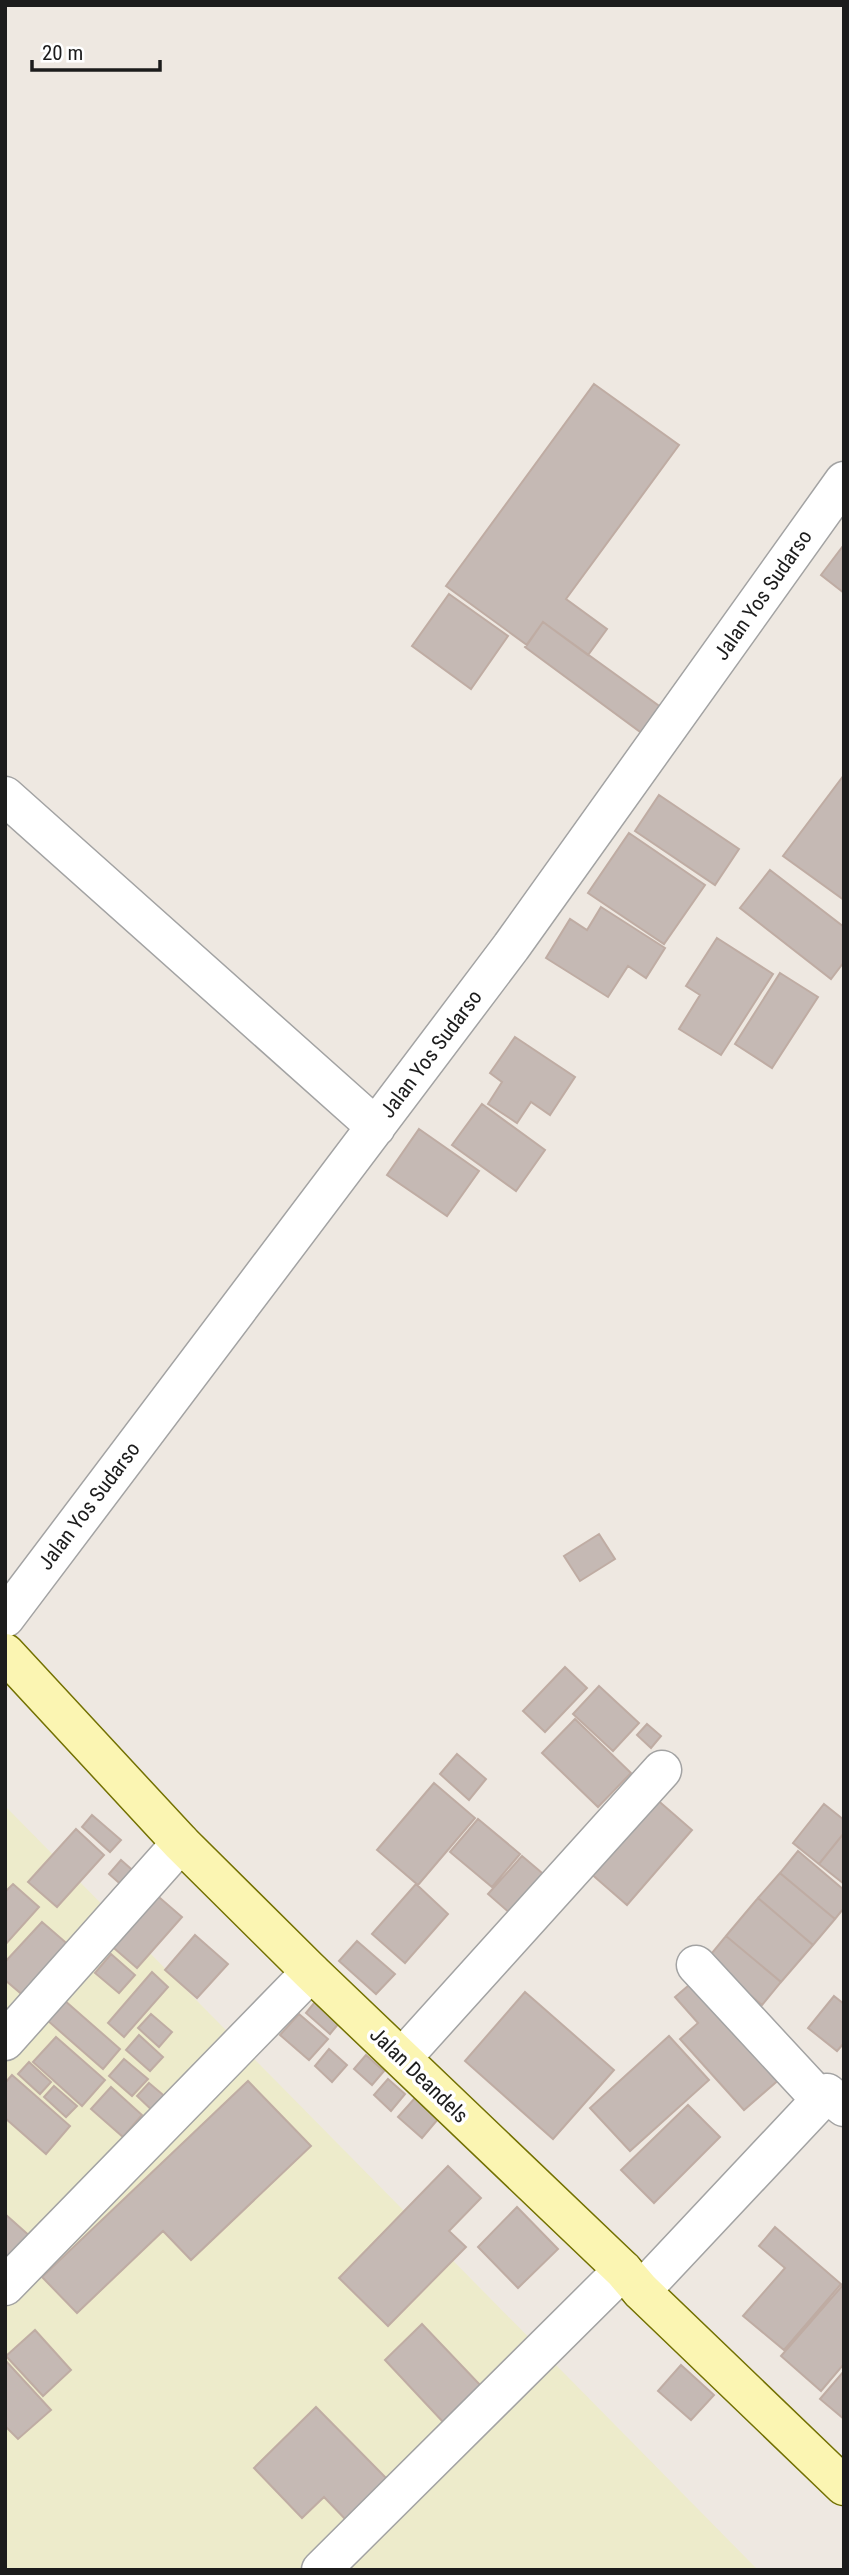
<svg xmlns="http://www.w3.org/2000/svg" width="849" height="2575" font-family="'Roboto Condensed',sans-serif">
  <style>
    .farmland { fill: #edebcb }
    .building { fill: #c5b9b4; stroke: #bfaca3; stroke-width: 2 }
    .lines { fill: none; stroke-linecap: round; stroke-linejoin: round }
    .street-casing { stroke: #a3a3a3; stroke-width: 41 }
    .secondary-casing { stroke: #737102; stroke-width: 41 }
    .street { stroke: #fff; stroke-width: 38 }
    .secondary { stroke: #fbf5b2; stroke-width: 38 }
    .labels { text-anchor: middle; stroke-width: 7; stroke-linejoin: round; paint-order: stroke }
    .street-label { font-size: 21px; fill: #1c1c1c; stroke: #fff }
  </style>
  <rect width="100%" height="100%" fill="#eee8e1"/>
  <path class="farmland" d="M5,1806L758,2570H5Z"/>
  <path class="building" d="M594,384L679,445L566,599L607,629L588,655L543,622L527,645L446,586Z
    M843,546H844V593L821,575Z
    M449,594L508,636L471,689L412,646Z
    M543,622L662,708L643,734L525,647Z
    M844,775V900L783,856Z
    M659,795L739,849L715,885L635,831Z
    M629,833L705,885L664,944L588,893Z
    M770,870L844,927V962L831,979L740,908Z
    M601,907L665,948L646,978L628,966L608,997L546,958L570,919L587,930Z
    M717,938L773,974L721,1055L679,1029L700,995L686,986Z
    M780,973L818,997L772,1068L735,1044Z
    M515,1037L575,1077L550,1115L531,1102L517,1123L488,1104L502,1082L490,1073Z
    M482,1104L545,1150L516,1191L452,1145Z
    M419,1129L479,1171L447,1216L387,1175Z
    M599,1534L615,1559L580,1581L564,1556Z
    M565,1667L587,1688L545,1732L523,1711Z
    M599,1686L639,1723L613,1751L573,1714Z
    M575,1719L631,1773L598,1807L542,1753Z
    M647,1724L661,1736L651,1748L637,1735Z
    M457,1754L486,1779L469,1800L440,1774Z
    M434,1783L475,1818L418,1885L377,1850Z
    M654,1797L692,1830L627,1905L589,1872Z
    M824,1804L844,1820V1833L819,1864L793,1843Z
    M92,1815L121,1840L110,1852L82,1827Z
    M478,1819L520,1854L492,1887L450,1852Z
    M76,1829L104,1855L57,1907L28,1882Z
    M844,1833V1884L819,1864Z
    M798,1851L844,1890V1908L835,1919L780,1873Z
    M522,1856L554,1883L520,1922L488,1894Z
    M121,1860L138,1875L126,1889L109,1874Z
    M780,1873L835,1919L813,1945L758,1898Z
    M13,1884L39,1907L5,1945V1892Z
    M416,1884L448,1914L405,1963L372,1934Z
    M153,1892L182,1917L137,1968L108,1943Z
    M758,1898L813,1945L781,1982L726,1936Z
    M42,1922L71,1947L25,1997L5,1980V1962Z
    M195,1935L228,1964L197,1998L165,1970Z
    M726,1936L781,1982L762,2005L707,1959Z
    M357,1941L395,1974L376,1994L339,1961Z
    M111,1954L135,1975L119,1993L95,1973Z
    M152,1972L168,1987L124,2037L108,2023Z
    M702,1974L789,2071L744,2110L680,2039L698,2023L675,1997Z
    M525,1992L614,2070L553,2139L465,2061Z
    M834,1996L844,2004V2043L837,2051L808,2028Z
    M64,2000L120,2049L103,2069L47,2020Z
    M315,2002L339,2023L330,2034L306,2013Z
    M151,2014L172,2032L159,2047L138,2028Z
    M299,2014L328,2039L309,2060L280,2035Z
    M139,2035L163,2057L150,2071L126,2050Z
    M669,2036L709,2080L630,2151L590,2108Z
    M56,2037L105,2080L82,2106L33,2062Z
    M329,2049L347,2065L332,2082L315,2066Z
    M366,2055L384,2071L372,2085L354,2069Z
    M124,2059L148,2079L132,2096L109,2076Z
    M29,2062L51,2082L40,2094L18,2074Z
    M12,2075L70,2126L46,2154L5,2118V2083Z
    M388,2079L405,2094L391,2111L374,2095Z
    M248,2081L311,2146L191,2260L163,2231L77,2313L42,2277Z
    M149,2083L168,2099L155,2113L137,2096Z
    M54,2086L77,2106L66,2117L44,2097Z
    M111,2087L142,2115L123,2137L91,2109Z
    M415,2098L438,2119L422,2138L398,2117Z
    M688,2105L720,2137L654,2203L621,2170Z
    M448,2166L481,2198L449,2231L466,2247L388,2326L339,2278Z
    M517,2207L558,2249L518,2288L478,2247Z
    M5,2214L32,2238L5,2268Z
    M775,2227L841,2284L784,2350L743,2316L785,2268L759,2246Z
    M843,2285L844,2364L821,2391L781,2356Z
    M422,2324L482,2387L444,2423L385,2360Z
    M35,2330L71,2370L43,2396L6,2356Z
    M5,2360L51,2410L18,2439L5,2426Z
    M681,2365L714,2395L691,2420L658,2391Z
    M844,2371V2419L820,2399Z
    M316,2407L390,2482L348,2522L324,2497L302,2518L254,2468Z"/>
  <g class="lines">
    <g class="street-casing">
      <path id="street" d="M5,796L376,1127
        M5,1618L511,947L844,481
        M696,1965L821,2100
        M5,2041L181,1843
        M402,2058L662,1770
        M5,2286L311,1972
        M641,2291L827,2093L844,2107
        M321,2570L623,2270"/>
    </g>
    <g class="secondary-casing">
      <path id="secondary" d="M5,1653L181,1843L311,1972L623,2270L641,2291L844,2486"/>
    </g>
    <use href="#street" class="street"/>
    <use href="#secondary" class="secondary"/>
  </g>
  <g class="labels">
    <g class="street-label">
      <text transform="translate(763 595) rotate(-55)" y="7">Jalan Yos Sudarso</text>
      <text transform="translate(431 1054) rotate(-53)" y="7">Jalan Yos Sudarso</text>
      <text transform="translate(89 1506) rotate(-53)" y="7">Jalan Yos Sudarso</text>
      <text transform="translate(419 2075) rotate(44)" y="7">Jalan Deandels</text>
    </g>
  </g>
  <rect width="849" height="2575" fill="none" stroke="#1c1c1c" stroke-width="14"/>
  <path d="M32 60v10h128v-10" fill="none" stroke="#1c1c1c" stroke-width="3.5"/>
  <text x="42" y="60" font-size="21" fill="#1c1c1c" stroke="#ffffff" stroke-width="5" paint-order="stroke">20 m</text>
</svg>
